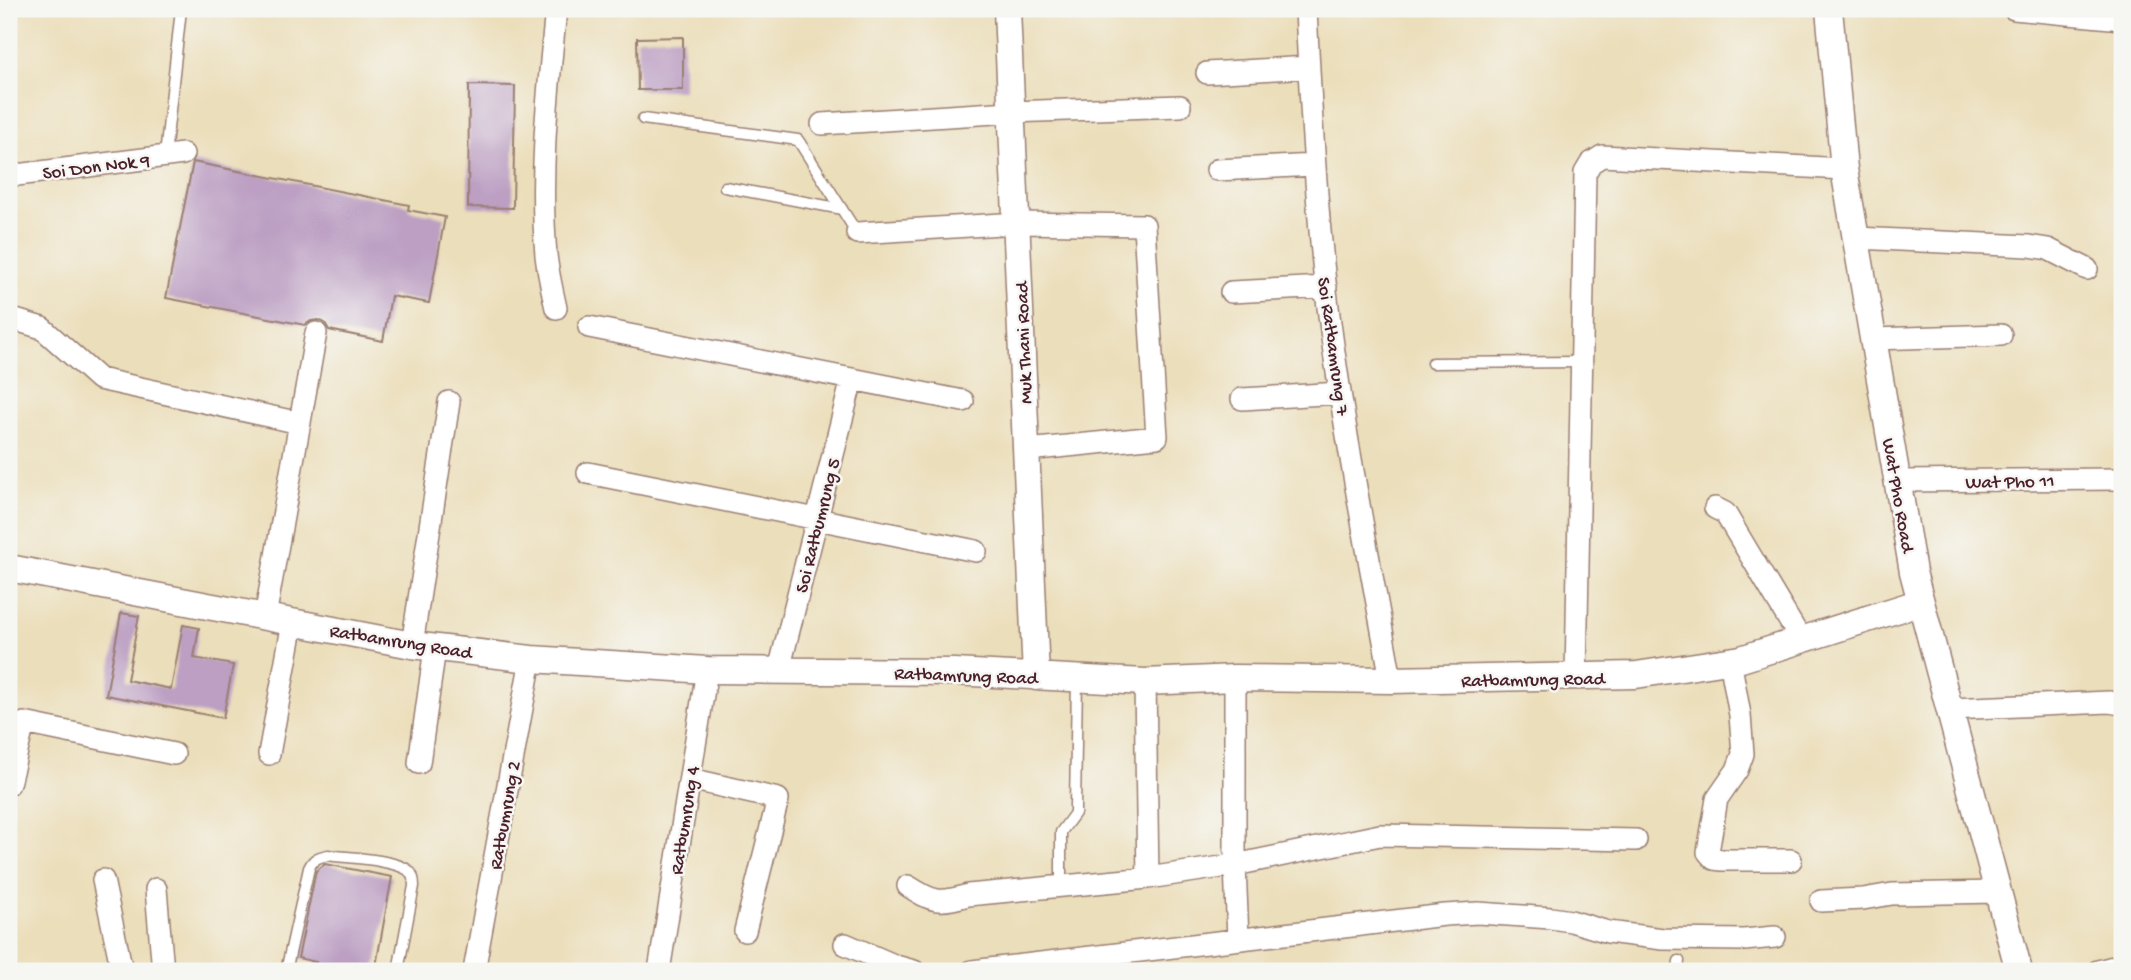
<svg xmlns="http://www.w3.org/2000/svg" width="2131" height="980" font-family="'Gochi Hand',sans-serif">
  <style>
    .building { fill: #bc9fc3 }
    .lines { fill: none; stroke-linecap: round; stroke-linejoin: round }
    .service-casing { stroke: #9a7e72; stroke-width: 13 }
    .minor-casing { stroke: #9a7e72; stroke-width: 24 }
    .tertiary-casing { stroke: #9a7e72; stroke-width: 29 }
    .service { stroke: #fff; stroke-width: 10 }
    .minor { stroke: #fff; stroke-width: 21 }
    .tertiary { stroke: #fff; stroke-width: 26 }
    .labels { text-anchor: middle; stroke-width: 5; stroke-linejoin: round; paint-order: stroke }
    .street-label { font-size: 19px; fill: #4a1f2b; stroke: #f6f6f2 }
  </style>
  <rect width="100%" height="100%" fill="#f6f6f2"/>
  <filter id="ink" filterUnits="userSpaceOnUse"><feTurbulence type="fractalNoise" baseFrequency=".0143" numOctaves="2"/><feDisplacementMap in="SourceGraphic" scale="14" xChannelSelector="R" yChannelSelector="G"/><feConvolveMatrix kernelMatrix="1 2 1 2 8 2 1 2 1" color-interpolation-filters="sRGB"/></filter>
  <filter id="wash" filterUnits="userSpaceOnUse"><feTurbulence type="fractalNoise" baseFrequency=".00686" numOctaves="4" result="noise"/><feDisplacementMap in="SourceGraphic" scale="28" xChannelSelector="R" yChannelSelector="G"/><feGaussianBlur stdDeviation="1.57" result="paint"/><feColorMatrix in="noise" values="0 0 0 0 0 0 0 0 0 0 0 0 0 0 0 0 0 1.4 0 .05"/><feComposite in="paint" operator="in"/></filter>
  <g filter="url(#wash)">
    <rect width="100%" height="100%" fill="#ebdeba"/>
    <g id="blocks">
      <path class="building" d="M683,37V90H638L637,38Z
        M469,85L515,86L513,208L468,207Z
        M193,162L409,205L408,210L445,217L429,303L391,296L383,341L329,330L325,323L319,320L311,321L305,325L166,298Z
        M121,613L139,616L127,680L171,689L183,625L199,628L194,658L233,665L223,718L106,695Z
        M325,864L392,877L375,971H314L316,962L298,958L316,871Z"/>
    </g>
  </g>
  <g filter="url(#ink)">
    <use href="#blocks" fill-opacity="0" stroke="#9a7e72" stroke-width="2"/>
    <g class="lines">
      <g class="service-casing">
        <path id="service" d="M643,119L798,140L857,233
          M165,156L181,9
          M725,187L842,209
          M1432,363L1581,362
          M1061,886V832L1075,813V808L1077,679
          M286,971L309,868C313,859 318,857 328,855C348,858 392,859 408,870C413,874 414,880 414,886L398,971
          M1678,971L1679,961"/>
      </g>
      <g class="minor-casing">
        <path id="minor" d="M1306,9C1310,97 1315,185 1324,273C1339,410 1367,545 1391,680
          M2014,9L2122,19
          M1207,73L1309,67
          M822,124L1011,112L1180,106
          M1217,170L1314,165
          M9,176L183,154
          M857,233L1018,223L1144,225L1157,437L1027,450
          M1856,238L2029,246L2048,249L2087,269
          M1231,292L1326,287
          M556,308C552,290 548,273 546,255C539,173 548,90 556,9
          M9,318L42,328L99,379L300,423
          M589,327L963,401
          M1873,339L2001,335
          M1242,399L1340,393
          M588,473L976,551
          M1897,481L2122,479
          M1715,508L1725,513L1801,640
          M265,617L316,333
          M412,645L449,402
          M1730,660L1740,715L1743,754L1737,770L1717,799L1708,852L1714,859L1722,860H1791
          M779,670L852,379
          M1235,678V865L1238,939
          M1576,678L1585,173L1591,163L1602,156L1844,169
          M1145,682L1148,878
          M1950,709L2109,702L2122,704
          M269,754L293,622
          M419,763L435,648
          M690,779L778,799L745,931
          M9,784L24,723L174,754
          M103,880L122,971
          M908,886C933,902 939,904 968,895L1148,878L1235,865L1380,835L1636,840
          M156,889L163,971
          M1821,901L1863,899L1892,894L1998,892
          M845,944L896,966L914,971
          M474,971L531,659
          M659,971L707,670
          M972,971L1445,915L1478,913L1551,918L1571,921L1608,932L1663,939L1744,940L1775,937
          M2098,971L2122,965"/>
      </g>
      <g class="tertiary-casing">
        <path id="tertiary" d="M1007,9L1036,677
          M1829,9L1844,169L1913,572L2019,971
          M9,568L412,645L531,659L707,670L954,672L1145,682L1235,678L1391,680L1636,675L1741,659L1921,602"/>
      </g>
      <use href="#service" class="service"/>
      <use href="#minor" class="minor"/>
      <use href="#tertiary" class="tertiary"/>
    </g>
  </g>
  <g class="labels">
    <g class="street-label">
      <text transform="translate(96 165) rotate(-7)" y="7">Soi Don Nok 9</text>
      <text transform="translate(1022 343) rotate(-92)" y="7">Muk Thani Road</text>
      <text transform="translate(1335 346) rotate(82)" y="7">Soi Ratbamrung 7</text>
      <text transform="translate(2010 480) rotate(-1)" y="7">Wat Pho 11</text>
      <text transform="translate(1900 495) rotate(80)" y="7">Wat Pho Road</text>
      <text transform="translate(816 525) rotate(-76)" y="7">Soi Ratbumrung 5</text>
      <text transform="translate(401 640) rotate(9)" y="7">Ratbamrung Road</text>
      <text transform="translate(966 674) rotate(2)" y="7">Ratbamrung Road</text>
      <text transform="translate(1533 678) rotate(-1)" y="7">Ratbamrung Road</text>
      <text transform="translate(503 815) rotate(-80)" y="7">Ratbumrung 2</text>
      <text transform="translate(683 820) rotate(-81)" y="7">Ratbumrung 4</text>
    </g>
  </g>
  <rect width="2131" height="980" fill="none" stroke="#f6f6f2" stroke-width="35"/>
</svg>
